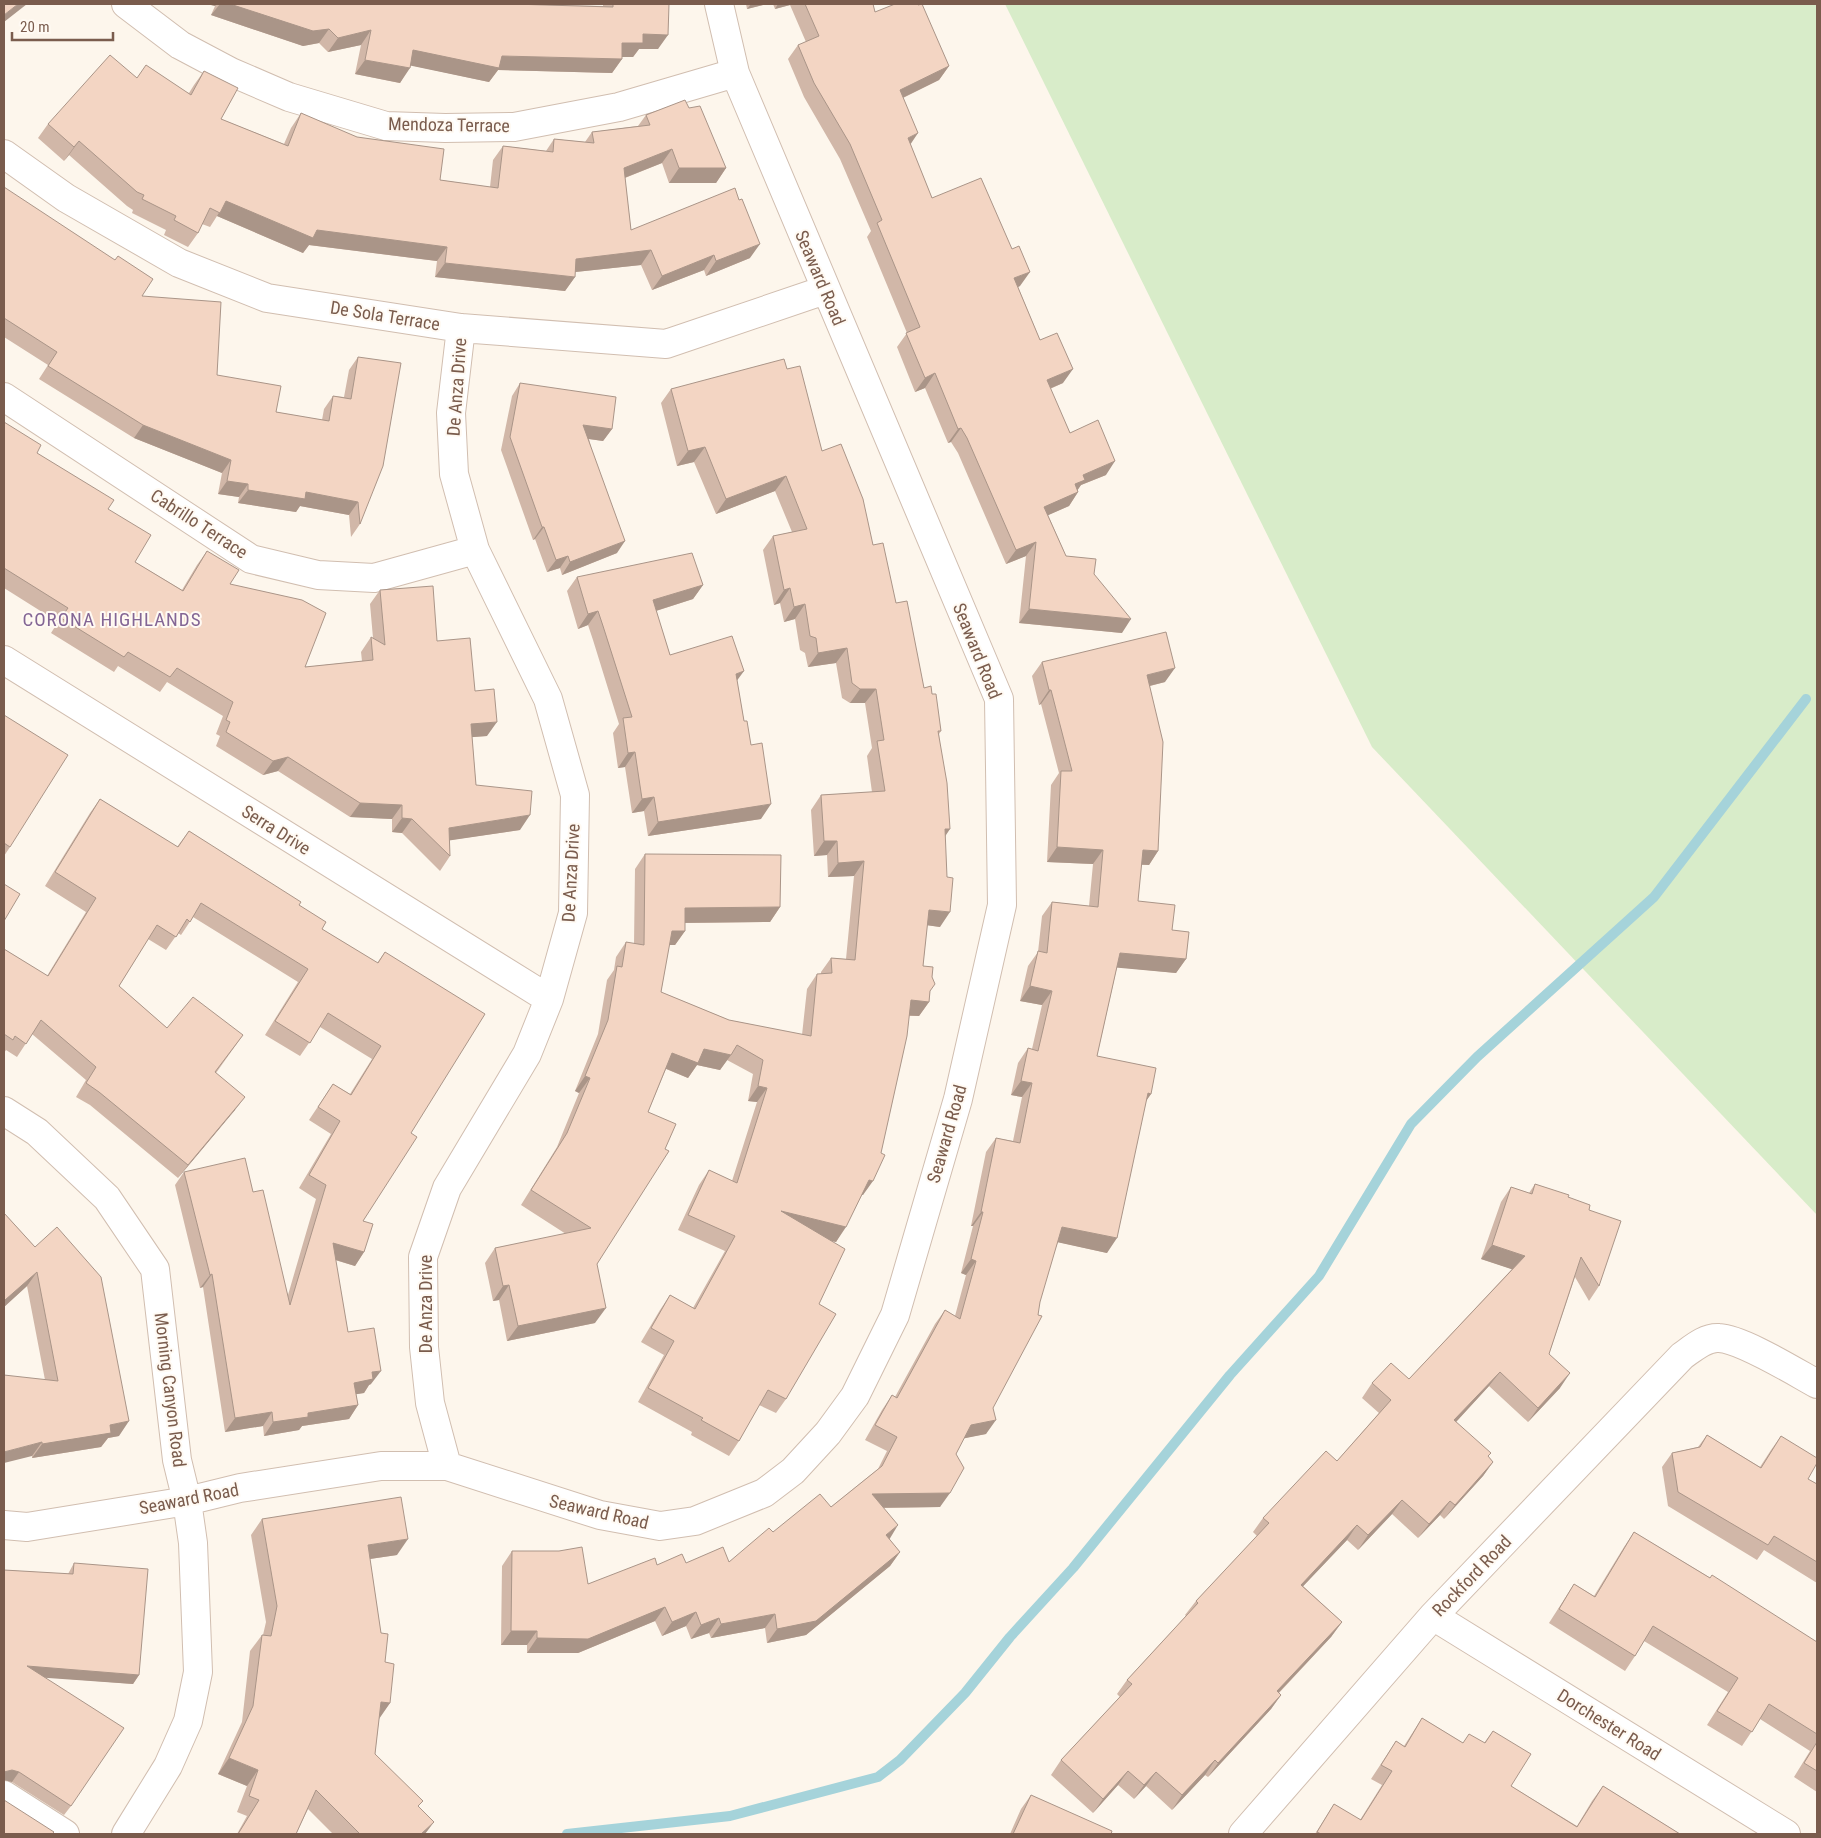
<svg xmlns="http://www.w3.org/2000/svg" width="1821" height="1838" font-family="'Roboto Condensed',sans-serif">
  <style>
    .green { fill: #d8ecc9 }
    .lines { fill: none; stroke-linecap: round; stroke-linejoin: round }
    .stream { stroke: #a5d3da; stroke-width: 10 }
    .minor-casing { stroke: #d1beb0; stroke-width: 30 }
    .minor { stroke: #fff; stroke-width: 28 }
    .wall { fill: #d1b7a8 }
    .shaded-wall { fill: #aa9588 }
    .building { fill: #f3d5c3; stroke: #aa9588 }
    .labels { text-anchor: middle; stroke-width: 4; stroke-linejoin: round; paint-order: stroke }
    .street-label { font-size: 18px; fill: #7a5c4d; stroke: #fffaf3 }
    .neighbourhood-label { font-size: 19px; letter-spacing: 1px; fill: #846695; stroke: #fffaf3 }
  </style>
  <rect width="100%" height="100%" fill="#fdf6ec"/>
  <path class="green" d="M1005,4H1817V1215L1372,747Z"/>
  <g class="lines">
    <path class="stream" d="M567,1834L730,1816L878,1777L900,1760L965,1693L1010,1637L1073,1568L1230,1375L1319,1276L1411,1124L1477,1057L1654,897L1806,699"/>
    <g class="minor-casing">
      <path id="minor" d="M126,4L180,45L231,72L289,97L386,126L445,128L514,127L619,107L735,73
        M4,154L66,198L179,263L267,298L461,328L666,344L825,290
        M4,397L251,559L318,575L374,578L475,550
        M4,660L549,999
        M4,1111L37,1132L107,1198L155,1269L177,1460L187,1501L193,1543L198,1672L188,1721L168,1766L126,1834
        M447,1466L430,1403L424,1347L423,1257L447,1188L527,1054L549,999L573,913L575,795L548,699L475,550L454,474L451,413L461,328
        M4,1525L27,1527L187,1501L240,1488L381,1466H447L600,1515L660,1526L695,1521L764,1493L793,1471L828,1433L855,1396L895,1315L958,1099L1002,905L999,699L735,73L719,4
        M1433,1616L1786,1834
        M4,1795L65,1834
        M1243,1834L1433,1616L1682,1356C1692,1349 1705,1337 1719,1338C1742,1339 1795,1372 1817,1384"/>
    </g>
    <use href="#minor" class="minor"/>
  </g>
  <path class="wall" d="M207,4H512L603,6V4H669L658,49H639L633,57H622V59L612,73L498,70L489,82L410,65L400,83L355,74L361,45L328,52L319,43L303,46L211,15L215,6Z
    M746,4H767L747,9Z
    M773,4H873L875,12L949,66L939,80L903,98L910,145L932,198L1020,286L1018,287L1040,340L1063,383L1050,389L1070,433L1106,475L1081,485L1077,490L1078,492L1069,506L1048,515L1066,556L1094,574L1122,633L1019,623L1026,556L1006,564L958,453L951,442L948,443L925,388L915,392L897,347L907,333L867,237L871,231L840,159L804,97L788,59L798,45L806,42L790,5L775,9Z
    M204,71L221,119L284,144L291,128L301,113L440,180L490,187L493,160L503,146L546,151L554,139L585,142L592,132L638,126L646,115L689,108L726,168L716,183H669L662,163L625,178L631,230L750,258L706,276L704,270L652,290L641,265L575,272V277L565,291L435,277L437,261L309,245L303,253L217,216L210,227L202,224L198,233L188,247L164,235L166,230L132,213L133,210L127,206L69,155L64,161L38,138L48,124L137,78L189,93L194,85Z
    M4,187L142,296L217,375L276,412L322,420L324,409L333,396L344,397L349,370L358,357L360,524L351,537L349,515L300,506L296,512L238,503L239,497L218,494L222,473L134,438L39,379L48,365L4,337Z
    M787,369L822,451L873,545L896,603L924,688L932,694L941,731L939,734L945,835L940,927L927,925L923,966L930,991L929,1002L919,1016H909L863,1195H862L836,1242L831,1241L819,1304L786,1399L776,1413L759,1405L739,1441L729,1456L691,1435L692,1432L638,1402L664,1355L641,1342L660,1310L670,1295L693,1308L725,1251L678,1230L699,1185L709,1170L732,1181L757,1102L748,1101L753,1074L727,1060L720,1070L697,1065L688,1078L666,1069L648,1112L597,1264L595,1323L507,1341L499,1300L493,1301L485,1263L495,1248L566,1234L521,1205L557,1147L579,1093L575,1091L598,1034L607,980L614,970L616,957L626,942L634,944L635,869L645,854L780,907L770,922L685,923V931L675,945H669L661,992L729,1020L802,1035L807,989L817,974H821V972L831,958L846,959L854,876L828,877L827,855L814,856L811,810L821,795L872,792L867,756L872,748L865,703H850L842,698L836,663L808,667L805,653L800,650L795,619L784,622L780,603L774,605L763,550L773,536L792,532L775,491L716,514L694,462L677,466L661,403L671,389Z
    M520,383L612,429L603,441L589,439L617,553L562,575L560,568L547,572L535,539L533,540L501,450L512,396Z
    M4,422L37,453L108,509L135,562L182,590L197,565L207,551L230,584L305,667L362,661L361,652L371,637L373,638L370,604L380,590L437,641L475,691L487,736L472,737L476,785L520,830L450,840V856L440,871L402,833L392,832V819L350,817L278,771L263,775L216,746L220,736L216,734L223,716L167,682L160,692L118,666L114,672L51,633L58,622L4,588Z
    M577,577L703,585L693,599L656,611L670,655L737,681L761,819L648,836L644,811L632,813L625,767L618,768L613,733L619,724L593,640L588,625L578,629L567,591Z
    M1042,662L1165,682L1150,686L1158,851L1149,865H1141L1138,901L1172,930L1186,959L1176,973L1117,967L1097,1056L1151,1094L1146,1101L1107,1253L1058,1242L993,1408L986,1434L964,1438L956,1454L940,1507L884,1508L889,1539L900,1552L890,1566L806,1635L767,1643L765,1628L711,1638L709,1633L691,1639L686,1626L662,1636L655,1621L578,1653H527V1645H501L502,1566L512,1551L588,1584L657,1565L729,1562L773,1532L831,1507L878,1469L887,1451L865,1440L882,1410L892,1395L895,1397L935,1324L945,1310L955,1316L966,1275L961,1273L973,1226H971L986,1152L996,1138L1013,1141L1022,1097L1011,1095L1018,1063L1028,1048L1032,1049L1042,1005L1020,1001L1028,966L1038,952L1042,916L1052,902L1089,906L1093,864L1047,862L1051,785L1059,773L1041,704L1039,705L1032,676Z
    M4,715L10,847L4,856Z
    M100,799L177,847L189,831L299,905L322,929L377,963L385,952L411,1133L363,1221L364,1252L355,1266L335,1260L348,1332L371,1384L369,1385L364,1393L356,1394L358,1405L349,1419L302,1426L299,1430L264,1436L263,1426L225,1432L203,1287L200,1288L175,1185L184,1172L253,1192L288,1295L316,1199L299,1188L331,1134L309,1120L333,1084L350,1094L372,1059L320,1027L300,1056L265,1035L298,982L193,917L181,935L178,933L166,950L148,939L119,986L167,1028L243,1035L216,1073L235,1110L178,1178L90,1105L76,1097L86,1080L32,1034L17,1057L6,1050L4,1053V949L47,976L86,912L45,886L90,813Z
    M1535,1184L1568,1197L1589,1210L1599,1286L1589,1301L1575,1277L1549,1354L1560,1388L1528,1422L1489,1386L1456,1422L1493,1462L1483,1476L1444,1519L1440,1515L1418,1538L1392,1514L1358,1550L1347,1540L1303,1586L1342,1622L1331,1637L1279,1693L1281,1695L1271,1709L1208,1777L1205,1775L1172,1810L1146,1786L1134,1799L1118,1785L1093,1813L1051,1775L1061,1760L1120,1697L1117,1694L1127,1680L1186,1616L1185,1615L1196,1601L1257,1536L1253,1532L1263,1518L1337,1461L1379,1413L1362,1398L1372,1383L1409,1379L1512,1269L1481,1259L1501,1202L1511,1187L1529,1193Z
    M4,1213L35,1247L119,1436L108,1438L101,1447L32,1458V1456L45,1380L27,1286L4,1307Z
    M1707,1435L1760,1467L1771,1450L1781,1436L1808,1479L1817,1484V1583L1764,1550L1757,1560L1668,1506L1662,1467L1672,1453L1698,1447Z
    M262,1519L397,1555L370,1559L385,1662L390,1703L379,1718L375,1754L419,1807L425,1834H333L308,1809L296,1834H237L247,1816L237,1812L247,1786L218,1774L242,1722L250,1651L262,1635H263L266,1622L251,1535Z
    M1634,1532L1817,1642V1792L1794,1777L1810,1751L1760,1719L1742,1746L1707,1725L1728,1692L1644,1641L1635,1656L1625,1671L1549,1623L1574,1584L1594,1596L1624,1547Z
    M74,1563L139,1675L133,1684L45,1677L71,1806L64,1815L12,1782L4,1780V1570L68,1574Z
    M1422,1718L1463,1743H1484L1493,1731L1511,1786L1577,1826L1592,1801L1603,1786L1680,1834H1315L1334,1804L1360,1820L1382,1785L1371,1779L1396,1741L1404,1746Z
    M1031,1795L1111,1834H1010L1021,1809Z"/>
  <path class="shaded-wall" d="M18,4H27L4,22V15Z
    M207,4H217L215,6Z
    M220,4H230L329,29L319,43L303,46L211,15Z
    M751,4H767L747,9Z
    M778,4H792L790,5L775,9Z
    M371,30L361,45L328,52L338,38Z
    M643,34L668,35L658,49H639L633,57H612L622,43Z
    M413,50L502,56L622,59L612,73L498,70L489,82L403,64Z
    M365,60L410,68L400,83L355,74Z
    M949,66L939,80L890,104L900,90Z
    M918,133L908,148V138Z
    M79,141L69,155L64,161L74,147Z
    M672,149L662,163L614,182L624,168Z
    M679,168H726L716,183H669Z
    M226,201L317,230L447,247L437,261L309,245L303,253L217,216Z
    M760,244L750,258L706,276L716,261Z
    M651,250L641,265L566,273L576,259Z
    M714,255L704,270L652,290L662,276Z
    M445,263L575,277L565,291L435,277Z
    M1030,272L1020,286L1004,293L1014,278Z
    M1073,369L1063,383L1037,394L1047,380Z
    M935,373L925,388L915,392L925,378Z
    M143,425L231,460L222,473L134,438Z
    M583,425L612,429L603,441L575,437Z
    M961,428L951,442L948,443L958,429Z
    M705,447L694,462L677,466L688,451Z
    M1115,461L1106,475L1081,485L1075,494L1078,492L1069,506L1035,521L1044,507L1075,484L1083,475Z
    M786,476L775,491L716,514L726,499Z
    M227,481L248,484L239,497L218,494Z
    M248,490L306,492L358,502L349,515L300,506L296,512L238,503Z
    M542,527H544L535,539L533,540Z
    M625,541L617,553L562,575L570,562Z
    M1036,542L1026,556L1006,564L1016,550Z
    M568,556L560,568L547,572L556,560Z
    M703,585L693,599L643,615L653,600Z
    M790,588L780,603L774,605L784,590Z
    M805,604L795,619L784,622L794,607Z
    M1029,609L1131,619L1122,633L1019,623Z
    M598,611L588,625L578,629L588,614Z
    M847,648L836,663L808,667L818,653Z
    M1175,668L1165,682L1137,689L1147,675Z
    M744,671L733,686L736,674Z
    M860,689H876L865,703H850Z
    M1049,690H1051L1041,704L1039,705Z
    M497,722L487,736L461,738L471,724Z
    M635,752L625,767L618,768L628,753Z
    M288,757L278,771L263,775L273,761Z
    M654,797L644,811L632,813L642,799Z
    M360,803L402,805L392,819L350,817Z
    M771,804L761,819L648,836L658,822Z
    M530,815L520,830L439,842L449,828Z
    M402,818L412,819L402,833L392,832Z
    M945,829H950L940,844Z
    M824,841H837L827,855L814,856Z
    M1057,847L1103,850L1093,864L1047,862Z
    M1143,850L1158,851L1149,865L1133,864Z
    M864,861L854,876L828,877L838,863Z
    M780,907L770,922L675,923L685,908Z
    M929,910L950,912L940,927L918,924Z
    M672,931H685L675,945H661Z
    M1120,953L1186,959L1176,973L1110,967Z
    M1030,986L1052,991L1042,1005L1020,1001Z
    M911,1000L929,1002L919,1016L901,1015Z
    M704,1049L731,1055L720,1070L697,1065L688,1078L662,1067L672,1053Z
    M585,1076L590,1078L579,1093L575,1091Z
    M1021,1081L1032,1083L1022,1097L1011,1095Z
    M758,1086L767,1088L757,1102L748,1101Z
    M1148,1093L1151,1094L1141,1108Z
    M245,1097L235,1110L178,1178L188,1165Z
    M869,1180L873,1181L863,1195L859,1194Z
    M781,1211L846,1227L836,1242L771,1226Z
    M981,1212H983L973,1226H971Z
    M1062,1227L1117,1238L1107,1253L1052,1241Z
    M333,1243L364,1252L355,1266L323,1256Z
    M1492,1245L1525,1256L1514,1270L1481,1259Z
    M971,1259L976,1261L966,1275L961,1273Z
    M37,1272L27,1286L4,1307V1302L5,1300Z
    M212,1274L203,1287L200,1288L210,1275Z
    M509,1285L499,1300L493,1301L503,1286Z
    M606,1308L595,1323L507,1341L518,1326Z
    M381,1371L371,1384L369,1385L364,1393L345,1396L354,1383L372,1372Z
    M1500,1372L1489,1386L1444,1435L1454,1420Z
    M1570,1373L1560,1388L1528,1422L1538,1408Z
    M358,1405L349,1419L302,1426L299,1430L264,1436L273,1422L308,1413Z
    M272,1412L263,1426L225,1432L235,1418Z
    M996,1420L986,1434L961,1439L971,1425Z
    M129,1421L119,1436L108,1438L101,1447L32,1458L42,1444L110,1425Z
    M42,1442L32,1456L4,1463V1452Z
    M1493,1462L1483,1476L1444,1519L1455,1505Z
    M950,1493L940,1507L862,1508L872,1494Z
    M1402,1500L1392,1514L1358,1550L1368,1535Z
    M1450,1501L1440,1515L1418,1538L1429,1524Z
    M898,1525L889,1540L886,1535Z
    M1357,1525L1347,1540L1291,1599L1301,1585Z
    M408,1539L397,1555L356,1561L368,1545Z
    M900,1552L890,1566L806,1635L767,1643L777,1629Z
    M665,1607L655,1621L578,1653H527L537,1638Z
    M696,1612L686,1626L662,1636L672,1622Z
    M775,1614L765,1628L711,1638L721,1624Z
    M719,1618L709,1633L691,1639L701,1625Z
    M1342,1622L1331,1637L1267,1705L1277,1691Z
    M511,1631H537L527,1645H501Z
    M27,1666L139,1675L133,1684L20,1676Z
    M1281,1695L1271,1709L1208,1777L1218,1763Z
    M381,1702L390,1703L379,1719Z
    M229,1758L258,1770L247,1786L218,1774Z
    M1215,1760L1205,1775L1172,1810L1182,1795Z
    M12,1770L19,1772L12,1782L4,1780V1772Z
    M1128,1771L1118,1785L1093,1813L1103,1799Z
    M1156,1772L1146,1786L1134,1799L1144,1785Z
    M434,1822L425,1834H421Z"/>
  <path class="building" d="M4,4H18L4,15Z
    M230,4H512L613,7V4H669L668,35L643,34V43H622V59L502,56L499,68L413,50L410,68L365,60L371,30L338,38L329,29L313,31Z
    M805,4H873L875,12L895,4H917L918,5L922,4L949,66L900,90L918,133L908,138L932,198L981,178L1012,249L1019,246L1030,272L1014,278L1040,340L1057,333L1073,369L1047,380L1070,433L1098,420L1115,461L1083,475L1085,480L1075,484L1078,492L1044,507L1066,556L1096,559L1094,574L1131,619L1029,609L1036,542L1016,550L967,438L961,428L958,429L935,373L925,378L906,333L920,327L877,223L882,220L850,144L814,83L798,45L819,36Z
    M110,55L137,78L146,65L191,95L204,71L238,88L221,119L288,146L301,113L357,137L444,149L440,180L498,188L503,146L553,152L554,139L594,143L592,132L650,125L646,115L685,100L689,108L700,106L726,168H679L672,149L624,168L631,230L735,188L739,200L742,199L760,244L716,261L714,255L662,276L651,250L576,259L575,277L445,263L447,247L317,230L313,238L226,201L220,213L210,208L198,233L174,220L176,216L142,199L144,195L137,192L79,141L74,147L48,124Z
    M4,187L115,260L118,256L153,279L142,296L221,302L217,375L281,386L276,412L329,421L333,396L351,399L358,357L401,363L383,466L360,524L358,502L306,492L305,499L248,490V484L227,481L231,460L143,425L48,366L57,352L4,318Z
    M784,359L787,369L800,366L822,451L841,444L863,499L873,545L883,543L896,603L907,601L924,688L931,686L932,694H936L941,731H938L947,783L950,829H945L947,877L953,878L950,912L929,910L923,966L933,967L932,977L935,984L930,991L929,1002L911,1000L907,1036L881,1153L885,1155L873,1181L869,1180L846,1227L781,1211L845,1249L819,1304L836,1314L786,1399L768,1390L739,1441L701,1420L703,1418L648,1388L674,1341L651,1328L670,1295L695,1309L735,1236L688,1215L709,1170L737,1183L767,1088L758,1086L763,1060L737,1045L731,1055L704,1049L698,1063L672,1053L648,1112L676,1124L665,1149L669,1151L597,1264L606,1308L518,1326L509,1285L503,1286L495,1248L591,1228L531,1190L567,1133L590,1078L585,1076L608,1020L617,966L622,967L626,942L644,945L645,854L781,855L780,907L685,908V931H672L661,992L729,1020L811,1036L817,974L832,973L831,958L855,960L864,861L838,863L837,841H824L821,795L885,791L877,741L884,740L876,689H860L852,683L847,648L818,653L816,638L810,636L805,604L794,607L790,588L784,590L773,536L807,529L786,476L726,499L705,447L688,451L671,389Z
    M520,383L616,397L612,429L583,425L625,541L570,562L568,556L556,560L544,527H542L510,437Z
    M4,422L41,445L37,453L114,500L108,509L151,535L135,562L183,591L207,551L239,570L230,584L302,600L326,613L305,667L373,660L371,637L385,645L380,590L433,586L437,641L470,638L475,691L494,689L497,722L471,724L476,785L532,791L530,815L449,828L450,856L412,819L402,818V805L360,803L288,757L273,761L226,732L230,722L226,720L233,702L177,668L170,677L128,652L124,657L61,618L68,608L4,568Z
    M692,553L703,585L653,600L670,655L732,636L744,671L736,674L744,721H747L751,745L762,743L771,804L658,822L654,797L642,799L635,752L628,753L623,718L632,717L603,626L598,611L588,614L577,577Z
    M1166,632L1175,668L1147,675L1163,742L1158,851L1143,850L1138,901L1175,905L1172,930L1189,932L1186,959L1120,953L1097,1056L1156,1068L1151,1094L1148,1093L1117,1238L1062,1227L1040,1302L1038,1315L1042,1316L993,1408L996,1420L971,1425L956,1454L964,1468L950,1493L872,1494L898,1525L886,1535L900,1552L816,1621L777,1629L775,1614L721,1624L719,1618L701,1625L696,1612L672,1622L665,1607L588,1639L537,1638V1631H511L512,1551H559L582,1547L588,1584L655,1558L657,1565L682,1554L686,1563L723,1547L729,1562L769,1528L773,1532L820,1494L831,1507L882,1466L897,1437L875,1425L892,1395L897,1398L945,1310L960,1319L976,1261L971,1259L983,1212H981L996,1138L1020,1143L1032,1083L1021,1081L1028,1048L1038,1051L1052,991L1030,986L1038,951L1047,953L1052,902L1098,907L1103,850L1057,847L1061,771H1072L1051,690H1049L1042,662Z
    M4,715L68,755L10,847L4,843Z
    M100,799L178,847L189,831L301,902L299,905L326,922L322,929L378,963L385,952L485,1014L411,1133L417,1137L363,1221L373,1224L364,1252L333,1243L348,1332L374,1328L381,1371L372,1372L373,1379L354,1383L358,1405L308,1413V1417L273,1422L272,1412L235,1418L212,1274L210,1275L184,1172L245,1158L253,1192L263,1190L290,1305L326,1185L309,1175L340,1121L318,1107L333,1084L351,1095L381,1046L328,1013L310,1043L275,1021L308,969L201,903L190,922L187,919L176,937L157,925L119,986L167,1028L193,997L243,1035L215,1072L245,1097L188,1165L99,1092L86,1083L96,1067L41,1020L26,1044L15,1036L13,1040L4,1034V949L48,976L96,898L55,872Z
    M4,884L20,894L4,921Z
    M1535,1184L1569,1195L1568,1197L1590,1205L1589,1210L1621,1221L1599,1286L1581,1257L1549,1354L1570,1373L1538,1408L1500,1372L1454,1420L1491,1453L1488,1456L1493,1462L1455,1505L1450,1501L1429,1524L1402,1500L1368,1535L1357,1525L1301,1585L1342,1622L1277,1691L1281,1695L1218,1763L1215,1760L1182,1795L1156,1772L1144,1785L1128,1771L1103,1799L1061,1760L1132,1684L1127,1680L1198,1603L1196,1601L1269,1523L1263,1518L1326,1451L1337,1461L1391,1400L1372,1383L1391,1363L1409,1379L1525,1256L1492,1245L1511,1187L1532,1194Z
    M4,1213L35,1247L57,1227L101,1277L129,1421L110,1425L111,1433L42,1444V1442L4,1452V1375L58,1381L37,1272L5,1300L4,1299Z
    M1707,1435L1761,1468L1781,1436L1817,1458V1463L1808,1479L1817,1484V1562L1774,1536L1768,1545L1678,1492L1672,1453L1700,1447Z
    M401,1497L408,1539L368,1545L381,1633L388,1634L385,1662L394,1664L390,1703L381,1702L375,1754L423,1801L418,1806L434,1822L421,1834H360L316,1790L296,1834H238L259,1800L249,1796L258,1770L229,1758L253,1706L262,1635L271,1636L277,1606L262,1519Z
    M1634,1532L1710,1578L1712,1575L1817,1642V1734L1769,1704L1752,1732L1717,1711L1738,1678L1653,1626L1635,1656L1559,1609L1574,1584L1595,1597Z
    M74,1563L148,1569L139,1675L27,1666L124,1728L71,1806L19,1772L12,1770L4,1772V1570L73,1574Z
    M1422,1718L1463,1743L1469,1734L1485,1743L1493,1731L1531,1754L1511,1786L1577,1827L1603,1786L1680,1834H1321L1317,1832L1334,1804L1361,1820L1392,1771L1381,1765L1396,1741L1405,1747Z
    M1817,1742V1771L1804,1763Z
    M1031,1795L1112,1831L1111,1834H1013Z
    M4,1800L54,1832L52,1834H4Z"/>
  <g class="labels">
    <g class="street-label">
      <text transform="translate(449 125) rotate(1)" y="6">Mendoza Terrace</text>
      <text transform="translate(820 278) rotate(67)" y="6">Seaward Road</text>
      <text transform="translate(385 316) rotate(9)" y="6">De Sola Terrace</text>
      <text transform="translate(457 387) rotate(-86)" y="6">De Anza Drive</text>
      <text transform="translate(199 524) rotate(33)" y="6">Cabrillo Terrace</text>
      <text transform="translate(977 651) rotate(68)" y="6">Seaward Road</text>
      <text transform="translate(276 830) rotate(32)" y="6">Serra Drive</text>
      <text transform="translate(571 873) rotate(-87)" y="6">De Anza Drive</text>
      <text transform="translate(947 1134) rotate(-74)" y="6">Seaward Road</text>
      <text transform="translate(426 1304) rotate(-90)" y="6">De Anza Drive</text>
      <text transform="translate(170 1390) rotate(83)" y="6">Morning Canyon Road</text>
      <text transform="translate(189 1499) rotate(-11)" y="6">Seaward Road</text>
      <text transform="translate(599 1512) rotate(13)" y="6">Seaward Road</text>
      <text transform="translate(1472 1576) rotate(-46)" y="6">Rockford Road</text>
      <text transform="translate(1609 1725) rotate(32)" y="6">Dorchester Road</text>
    </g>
    <g class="neighbourhood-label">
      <text x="112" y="626">CORONA HIGHLANDS</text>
    </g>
  </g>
  <rect width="1821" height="1838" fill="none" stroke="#7a5c4d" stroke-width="10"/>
  <path d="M12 32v8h101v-8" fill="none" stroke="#7a5c4d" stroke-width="2.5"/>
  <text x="20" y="32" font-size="15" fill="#7a5c4d" stroke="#fffaf3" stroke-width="4" paint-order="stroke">20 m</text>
</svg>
